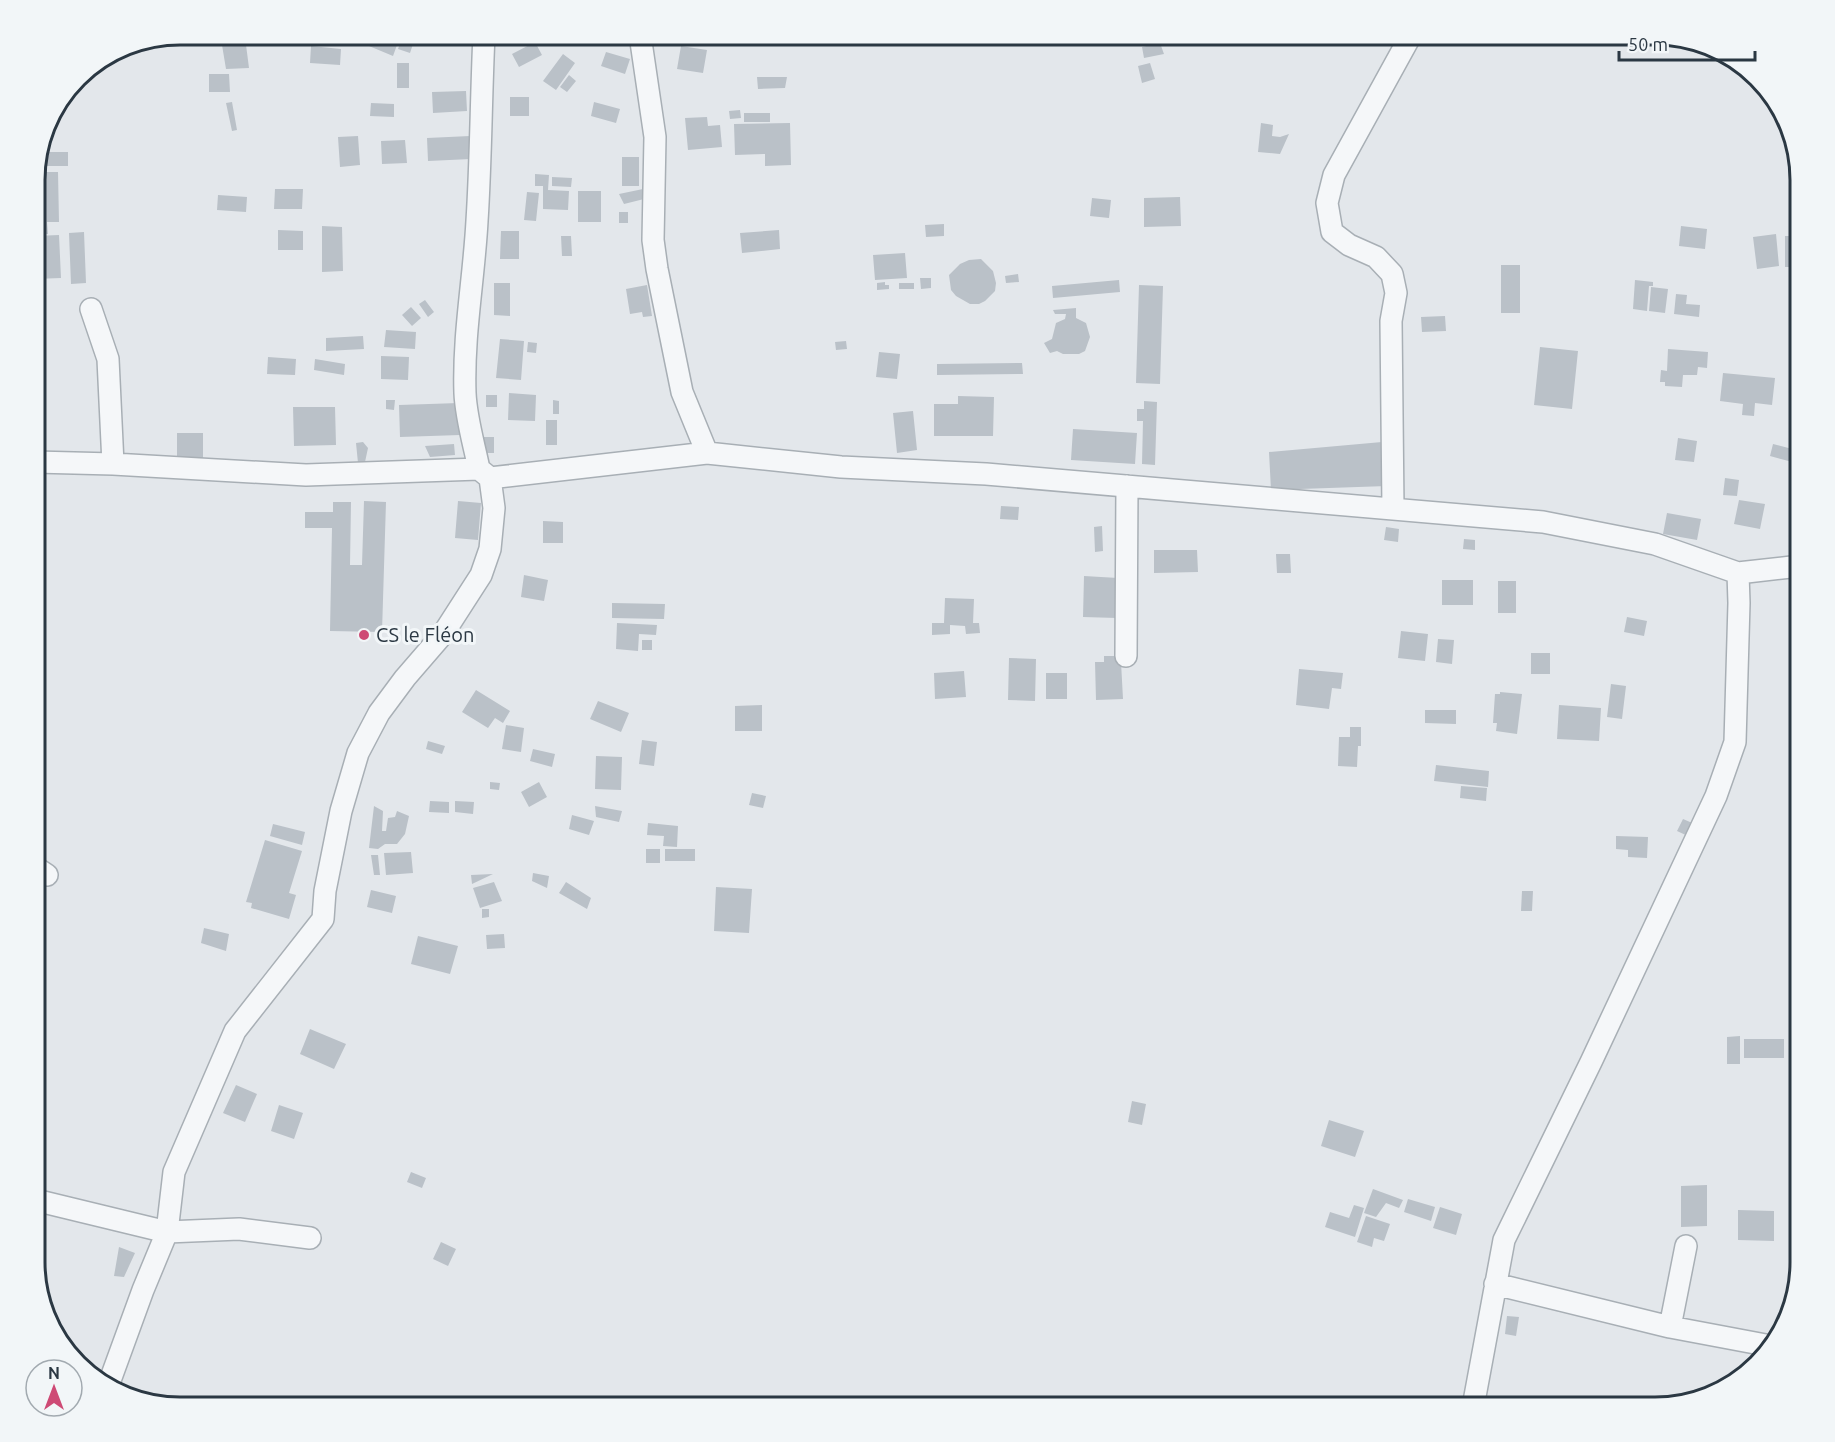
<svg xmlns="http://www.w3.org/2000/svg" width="1835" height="1442" font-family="Ubuntu,sans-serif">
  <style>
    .building { fill: #bac1c8 }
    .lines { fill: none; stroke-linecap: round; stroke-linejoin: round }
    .minor-casing { stroke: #a8afb5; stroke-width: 24 }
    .minor { stroke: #f5f7f9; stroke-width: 21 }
    .poi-dot { fill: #ce4a75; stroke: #f2f6f8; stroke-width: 2 }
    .labels { text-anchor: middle; stroke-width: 6; stroke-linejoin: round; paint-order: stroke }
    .poi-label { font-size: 20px; fill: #2b3843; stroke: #f2f6f8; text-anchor: start }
    .rim { fill: none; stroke: #2b3843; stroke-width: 3 }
  </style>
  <rect width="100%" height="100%" fill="#e3e7eb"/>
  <path class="building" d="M403,35H416L410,53L398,49Z
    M675,35H718V40L675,39Z
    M373,36L397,45L393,56L369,46Z
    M245,37L249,68L226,69L221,39Z
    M535,42L542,55L519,67L512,54Z
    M1160,43L1164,54L1144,58L1142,47Z
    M311,46L341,49L340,65L310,63Z
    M681,46L707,50L703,73L677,69Z
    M606,52L630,59L625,74L601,66Z
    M563,54L575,63L556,90L543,81Z
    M397,63H409V88H397Z
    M1150,63L1155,79L1142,83L1138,66Z
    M209,74H229L230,92H209Z
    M569,75L576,81L567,92L560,87Z
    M757,77H787L785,88L758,89Z
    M466,91L467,111L433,113L432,92Z
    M510,97H529V116H510Z
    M232,102L237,130L232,131L226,103Z
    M594,102L620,109L616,123L591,116Z
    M371,103L394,104V117L370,116Z
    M740,110L741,118L730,119L729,111Z
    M744,113H770V122H744Z
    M707,117L708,126L720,125L722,147L688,150L685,118Z
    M790,123L791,165L765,166V154L735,155L734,124Z
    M1261,123L1273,125L1272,136L1280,137L1289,134L1280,154L1258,152Z
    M358,136L360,165L340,167L338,137Z
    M470,136L471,159L428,161L427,138Z
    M405,140L407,163L382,164L381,141Z
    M40,152H68V166H36Z
    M622,157H639V186H622Z
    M35,172H58L59,222H47L48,234L35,235Z
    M535,174L549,175L548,190L569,191L568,210L543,209V186H535Z
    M552,177L572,178L571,187L552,186Z
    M275,189H303L302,209H274Z
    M643,189L644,199L624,204L619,194Z
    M578,191H601V222H578Z
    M527,192L539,193L536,221L524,220Z
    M218,195L247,197L246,212L217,210Z
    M1180,197L1181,226L1144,227V198Z
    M1092,198L1111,200L1109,218L1090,216Z
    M619,212H628V223H619Z
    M944,224V236L926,237L925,225Z
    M322,226L342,227L343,271L322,272Z
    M1681,226L1707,229L1705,249L1679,246Z
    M278,230L303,231V250H278Z
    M779,230L780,249L742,253L740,233Z
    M501,231H519V259H500Z
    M84,232L86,283L71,284L69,233Z
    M1776,234L1779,266L1757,269L1753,237Z
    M59,235L61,278L35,279V236Z
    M561,236H571L572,256H562Z
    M1785,236H1800V267H1785Z
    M905,253L907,278L875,280L873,255Z
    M981,259L993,271L996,283L995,291L985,301L979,304H970L956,296L951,290L949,275L960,264L969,260Z
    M1501,265H1520V313H1501Z
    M1018,274L1019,282L1006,283L1005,276Z
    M920,278H931V288L921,289Z
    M1119,280L1120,292L1053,298L1052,286Z
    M1635,280L1653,282V286H1649L1647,311L1633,309Z
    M885,282V285H889V289L877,290V283Z
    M494,283H510V316L494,315Z
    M899,283H914V289H899Z
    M647,285L652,316L643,317L642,312L630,314L626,289Z
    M1139,285L1163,286L1160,384L1136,383Z
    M1651,287L1668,289L1665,313L1649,311Z
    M1676,294L1687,295L1686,304L1700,305L1699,317L1674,314Z
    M425,300L434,312L428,317L419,304Z
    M411,307L421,318L412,326L402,315Z
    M1076,308V318L1086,323L1090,337L1085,351L1079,354H1063L1057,351L1050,353L1044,343L1052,339L1056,323L1065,319L1066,314H1055L1053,310Z
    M1445,316L1446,331L1422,332L1421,317Z
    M386,330L416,332L415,349L384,347Z
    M363,336L364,349L326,351V338Z
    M500,339L524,341L521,380L496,378Z
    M846,341L847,349L836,350L835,342Z
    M528,342L537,343L536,353L527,352Z
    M1540,347L1578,351L1572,409L1534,405Z
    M1668,349L1708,352L1707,368L1698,367L1697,375H1683L1682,387L1665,386V382H1660L1661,370L1667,371Z
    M879,352L900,354L897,379L876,377Z
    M381,356L409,357L408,380L381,379Z
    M268,357L296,359L295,375L267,374Z
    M315,359L345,364L344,375L314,370Z
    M1022,363L1023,374L937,375V364Z
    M1723,373L1775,378L1772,405L1755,403L1754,416L1742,415L1743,404L1720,401Z
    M509,393L536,395L535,421L508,420Z
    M486,395H497V407H486Z
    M958,396L994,397L993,436H934V404H958Z
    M386,400H395L394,410L386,409Z
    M553,400L559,401V414H553Z
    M1144,401L1157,402L1155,465L1142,464L1143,421H1137V409H1144Z
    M459,403L460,435L400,437L399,405Z
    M293,407H335L336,445L294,446Z
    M913,411L917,450L897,453L893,413Z
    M546,420H557V445H546Z
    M1073,429L1137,433L1135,464L1071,460Z
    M177,433H203V458H177Z
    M478,437H494V453H479Z
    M1678,438L1697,441L1694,462L1675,460Z
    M363,442L368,448L365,462L358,463L356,443Z
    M1382,442L1387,486L1271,490L1269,452Z
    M454,444L455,455L430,457L425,446Z
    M1773,444L1800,451V464L1770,456Z
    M1725,478L1739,480L1737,496L1723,495Z
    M1739,500L1765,504L1760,529L1734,524Z
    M364,501L386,502L382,632L330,631L332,528H305V512H333V502H351L350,565H362Z
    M458,501L481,503L478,540L455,538Z
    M1001,506L1019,507L1018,520L1000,519Z
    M1667,513L1701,519L1697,540L1663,534Z
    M543,521L563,522V543H543Z
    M1102,526L1103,551L1095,552L1094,527Z
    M1386,527L1399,529L1398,542L1384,540Z
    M1464,539L1475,540V550L1463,549Z
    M1154,550H1197L1198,572L1154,573Z
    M1276,554H1290L1291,573H1277Z
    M524,575L548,580L544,601L521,597Z
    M1084,576L1118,578L1117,618L1083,617Z
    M1442,580H1473V605H1442Z
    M1498,581H1516V613H1498Z
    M945,598L974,599L973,623H979L980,633L966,634L965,626L950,625V634L932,635V623H944Z
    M612,603L665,604L664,619L612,618Z
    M1627,617L1647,621L1644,636L1624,632Z
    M617,623L657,625L656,635L639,634L638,651L616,649Z
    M1401,631L1428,634L1425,661L1398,658Z
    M1438,639L1454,640L1452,664L1436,662Z
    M642,640H652V650H642Z
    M1531,653H1550V674H1531Z
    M1104,656H1116V662H1121L1123,699L1096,700L1095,662H1104Z
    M1009,658L1036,659L1035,701L1008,700Z
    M1299,669L1343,673L1341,689L1332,688L1329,709L1296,705Z
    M964,671L966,697L935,699L934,673Z
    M1046,673H1067V699H1046Z
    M1611,684L1626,686L1622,719L1607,717Z
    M476,690L510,711L503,723L495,718L488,728L462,712Z
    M1500,692L1522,694L1517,734L1496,731L1497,723H1493L1495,694H1500Z
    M598,701L629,713L621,732L590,719Z
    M762,705V731H735V706Z
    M1559,705L1601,708L1599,741L1557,739Z
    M1425,710H1456V724L1425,723Z
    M506,725L524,728L521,752L502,749Z
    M1350,727H1361V746H1358L1357,767L1338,766L1339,737H1350Z
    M642,740L657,742L654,766L639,764Z
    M428,741L445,746L442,754L426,749Z
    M533,749L555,754L552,767L530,761Z
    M596,756L622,757L621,790L595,789Z
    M1436,765L1489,771L1488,787L1434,781Z
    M490,782L500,783L499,790L490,789Z
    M539,782L547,797L529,807L521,792Z
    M1461,786L1487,788L1486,801L1460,798Z
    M752,793L766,796L763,808L749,805Z
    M430,801L449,802V813L429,812Z
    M455,801L474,802L473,814L455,812Z
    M374,806L383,811L382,831H386L388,818L395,817L397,811L409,816L405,834L397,844H385L378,849L369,848Z
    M595,806L622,811L619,822L596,817Z
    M572,815L594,821L589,835L569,829Z
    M1683,819L1697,825L1690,837L1677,831Z
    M648,823L678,826L677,847L663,846L664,836L647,835Z
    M273,824L305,832L302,845L270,836Z
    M1616,836L1648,837L1647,858L1628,857V850L1616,849Z
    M265,840L302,851L289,893L296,895L289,919L251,908L252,903L246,902Z
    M646,849H660V863H646Z
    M665,849H695V861H665Z
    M411,852L413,873L386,875L384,853Z
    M371,855H378L380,875H374Z
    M533,873L549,876L547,888L532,881Z
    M493,874L472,884L471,875Z
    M494,882L502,901L480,908L473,888Z
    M566,882L591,898L587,909L559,893Z
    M716,887L752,889L749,933L714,931Z
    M371,890L396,896L392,913L367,907Z
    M1522,891H1533L1532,911H1521Z
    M482,909H489V917L482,918Z
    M204,928L229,934L226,951L201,943Z
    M504,934L505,948L487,949L486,935Z
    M418,936L458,946L450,974L411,964Z
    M310,1029L346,1044L334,1069L300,1054Z
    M1740,1036V1064H1727V1037Z
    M1744,1039H1784V1058H1744Z
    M236,1085L257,1094L245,1122L223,1113Z
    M1132,1101L1146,1104L1142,1125L1128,1122Z
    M279,1105L303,1113L294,1139L271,1131Z
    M1329,1120L1364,1131L1355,1157L1321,1146Z
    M411,1172L426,1178L422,1188L407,1182Z
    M1707,1185V1226L1681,1227V1186Z
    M1373,1189L1403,1200L1399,1208L1386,1203L1376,1217L1364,1213Z
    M1408,1199L1435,1207L1431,1221L1404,1212Z
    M1354,1205L1364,1208L1355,1237L1325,1227L1330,1212L1349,1218Z
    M1440,1207L1462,1214L1456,1235L1433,1228Z
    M1738,1210L1774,1211V1241L1738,1240Z
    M1366,1216L1390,1224L1384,1241L1374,1238L1372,1247L1357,1242Z
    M441,1242L456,1249L448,1266L433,1259Z
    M119,1247L135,1253L124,1277L114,1276Z
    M1507,1316L1519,1317L1516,1336L1505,1334Z
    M611,1399H627V1407H611Z"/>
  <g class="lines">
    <g class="minor-casing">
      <path id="minor" d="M640,35L655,137L653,240L657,269L682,392L707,453
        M91,309L108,359L113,464
        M35,462L113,464L306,475L479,469L490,478L707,453L841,467L986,474L1543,522L1655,544L1738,573L1800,566
        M479,469C474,444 466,418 465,393C463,335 474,278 477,221C481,159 481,97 484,35
        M1393,509L1391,321L1396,293L1392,274L1376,257L1349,245L1332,232L1327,203L1334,175L1411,35
        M1126,656L1127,486
        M35,867L47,875
        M35,1200L167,1232L239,1229L310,1238
        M1495,1284L1670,1327L1771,1346
        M1670,1327L1686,1246
        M108,1386L143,1290L167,1232L174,1172L235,1031L323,919L325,891L341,811L358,753L379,713L405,678L443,634L481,575L490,549L494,508L490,478
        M1473,1407L1504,1240L1591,1062L1716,796L1735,742L1739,603L1738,573"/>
    </g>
    <use href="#minor" class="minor"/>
  </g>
  <circle class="poi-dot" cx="364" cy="635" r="6"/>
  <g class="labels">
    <g class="poi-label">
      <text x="376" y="642">CS le Fléon</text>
    </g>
  </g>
  <path d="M0 0H1835V1442H0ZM180 45H1655A135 135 0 0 1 1790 180V1262A135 135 0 0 1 1655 1397H180A135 135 0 0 1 45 1262V180A135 135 0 0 1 180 45Z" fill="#f2f6f8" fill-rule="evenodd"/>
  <path class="rim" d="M180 45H1655A135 135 0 0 1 1790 180V1262A135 135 0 0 1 1655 1397H180A135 135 0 0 1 45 1262V180A135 135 0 0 1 180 45Z"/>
  <g transform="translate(54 1388)"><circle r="28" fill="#f2f6f8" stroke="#a2aab0" stroke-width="1.5"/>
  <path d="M0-4.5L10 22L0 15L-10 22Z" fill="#ce4a75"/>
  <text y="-9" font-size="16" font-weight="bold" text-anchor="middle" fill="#2b3843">N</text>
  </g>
  <path d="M1619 51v9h136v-9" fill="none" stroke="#2b3843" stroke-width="3"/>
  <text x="1628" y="51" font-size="18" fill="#2b3843" stroke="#f2f6f8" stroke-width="4.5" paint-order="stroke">50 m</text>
</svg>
